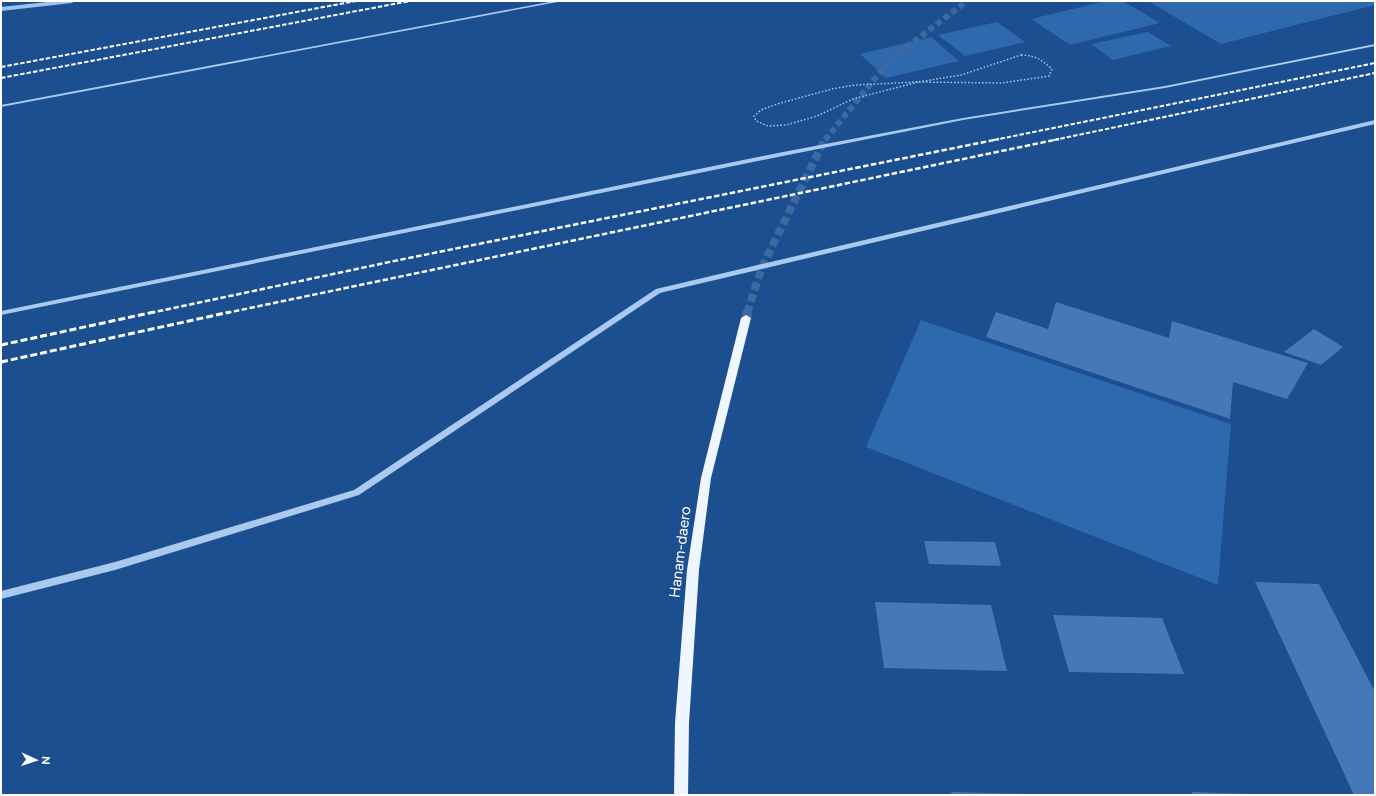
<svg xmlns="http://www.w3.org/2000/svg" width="1376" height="796" font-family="Figtree,sans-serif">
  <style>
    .green { fill: #2e69ad }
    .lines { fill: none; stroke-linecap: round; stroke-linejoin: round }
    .stream { fill: #9cc4f0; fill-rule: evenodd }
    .building { fill: #4478b7 }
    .major-tunnel-far2 { stroke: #3d69a0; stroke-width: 6; stroke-dasharray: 6 3.5; stroke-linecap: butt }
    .major-tunnel-far1 { stroke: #3d69a0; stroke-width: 8; stroke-dasharray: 8 4; stroke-linecap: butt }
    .major-tunnel { stroke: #3d69a0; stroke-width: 10; stroke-dasharray: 10 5; stroke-linecap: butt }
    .path { stroke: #a9c9ee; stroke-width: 1.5; stroke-dasharray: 1.5 2; stroke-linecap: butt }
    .minor { fill: #a9c9ee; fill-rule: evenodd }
    .major { fill: #f0f6ff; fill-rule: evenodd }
    .rail-far2 { stroke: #fff; stroke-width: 2; stroke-dasharray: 4.5 2; stroke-linecap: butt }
    .rail-far1 { stroke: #fff; stroke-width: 2.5; stroke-dasharray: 5.5 2.5; stroke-linecap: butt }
    .rail { stroke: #fff; stroke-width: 3; stroke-dasharray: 7 3; stroke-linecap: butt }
    .labels { text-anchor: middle; stroke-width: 4; stroke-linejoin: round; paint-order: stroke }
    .street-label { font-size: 15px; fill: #fff; stroke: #1b4f8f }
  </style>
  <rect width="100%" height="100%" fill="#1b4f8f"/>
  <path class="green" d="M1106,1H1123L1160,23L1070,45L1031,19Z
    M1148,1H1375V5L1221,44Z
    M997,22L1025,42L965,56L938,35Z
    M1148,32L1171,46L1113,60L1091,44Z
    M931,37L959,61L886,78L860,54Z
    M921,320L1231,424L1218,585L866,447Z"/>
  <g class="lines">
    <path class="stream" d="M56,1H75L72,3L1,11V7Z"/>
  </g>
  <path class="building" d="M1056,302L1169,338L1172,321L1308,363L1287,399L1233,382L1230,419L986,337L996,312L1048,329Z
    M1314,329L1343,347L1321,365L1284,352Z
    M924,541L995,542L1001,566L929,564Z
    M1255,582L1319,584L1375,692V795H1354Z
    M875,602L991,605L1007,671L884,668Z
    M1053,615L1162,618L1184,674L1069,672Z
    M951,792L1030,794V795H952Z
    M1192,792L1251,794V795H1193Z"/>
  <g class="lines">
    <path class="major-tunnel-far2" d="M825,140L890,60L967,1"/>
    <path class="major-tunnel-far1" d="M747,313L762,267L825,139"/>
    <path class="major-tunnel" d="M746,318L748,312"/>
    <path class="path" d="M1021,55C1035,55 1042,60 1052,69L1049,76L1001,83L918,82L961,75Z
      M918,82L853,99L817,116L786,125L768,126L756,121L754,116L761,110L777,104L832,89L855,85Z"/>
    <path class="minor" d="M554,1H563L1,107V105Z
      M1375,44V46L1165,88L963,120L778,157L1,315V311L778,153L963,118L1165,86Z
      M1375,120V124L660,293L359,495L115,570L1,599V591L115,562L354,490L656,289Z"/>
    <path class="major" d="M746,315L751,318L711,478L699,570L689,723L688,795H674L675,723L687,570L701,478L741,318Z"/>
    <path class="rail-far2" d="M1,67L356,1
      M1,78L410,1
      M994,140L1375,63
      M1054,140L1375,73"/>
    <path class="rail-far1" d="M150,313L399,260L999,139
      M226,313L1059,139"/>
    <path class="rail" d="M1,345L154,312
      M1,362L230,312"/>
  </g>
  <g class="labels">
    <g class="street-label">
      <text transform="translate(680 552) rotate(-83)" y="5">Hanam-daero</text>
    </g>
  </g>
  <rect width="1376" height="796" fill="none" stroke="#ffffff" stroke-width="4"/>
  <g transform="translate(36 760) rotate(93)" stroke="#1b4f8f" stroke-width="3" paint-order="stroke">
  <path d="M0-3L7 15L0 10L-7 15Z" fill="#ffffff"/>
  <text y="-6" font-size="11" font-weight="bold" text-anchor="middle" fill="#ffffff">N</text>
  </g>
</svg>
